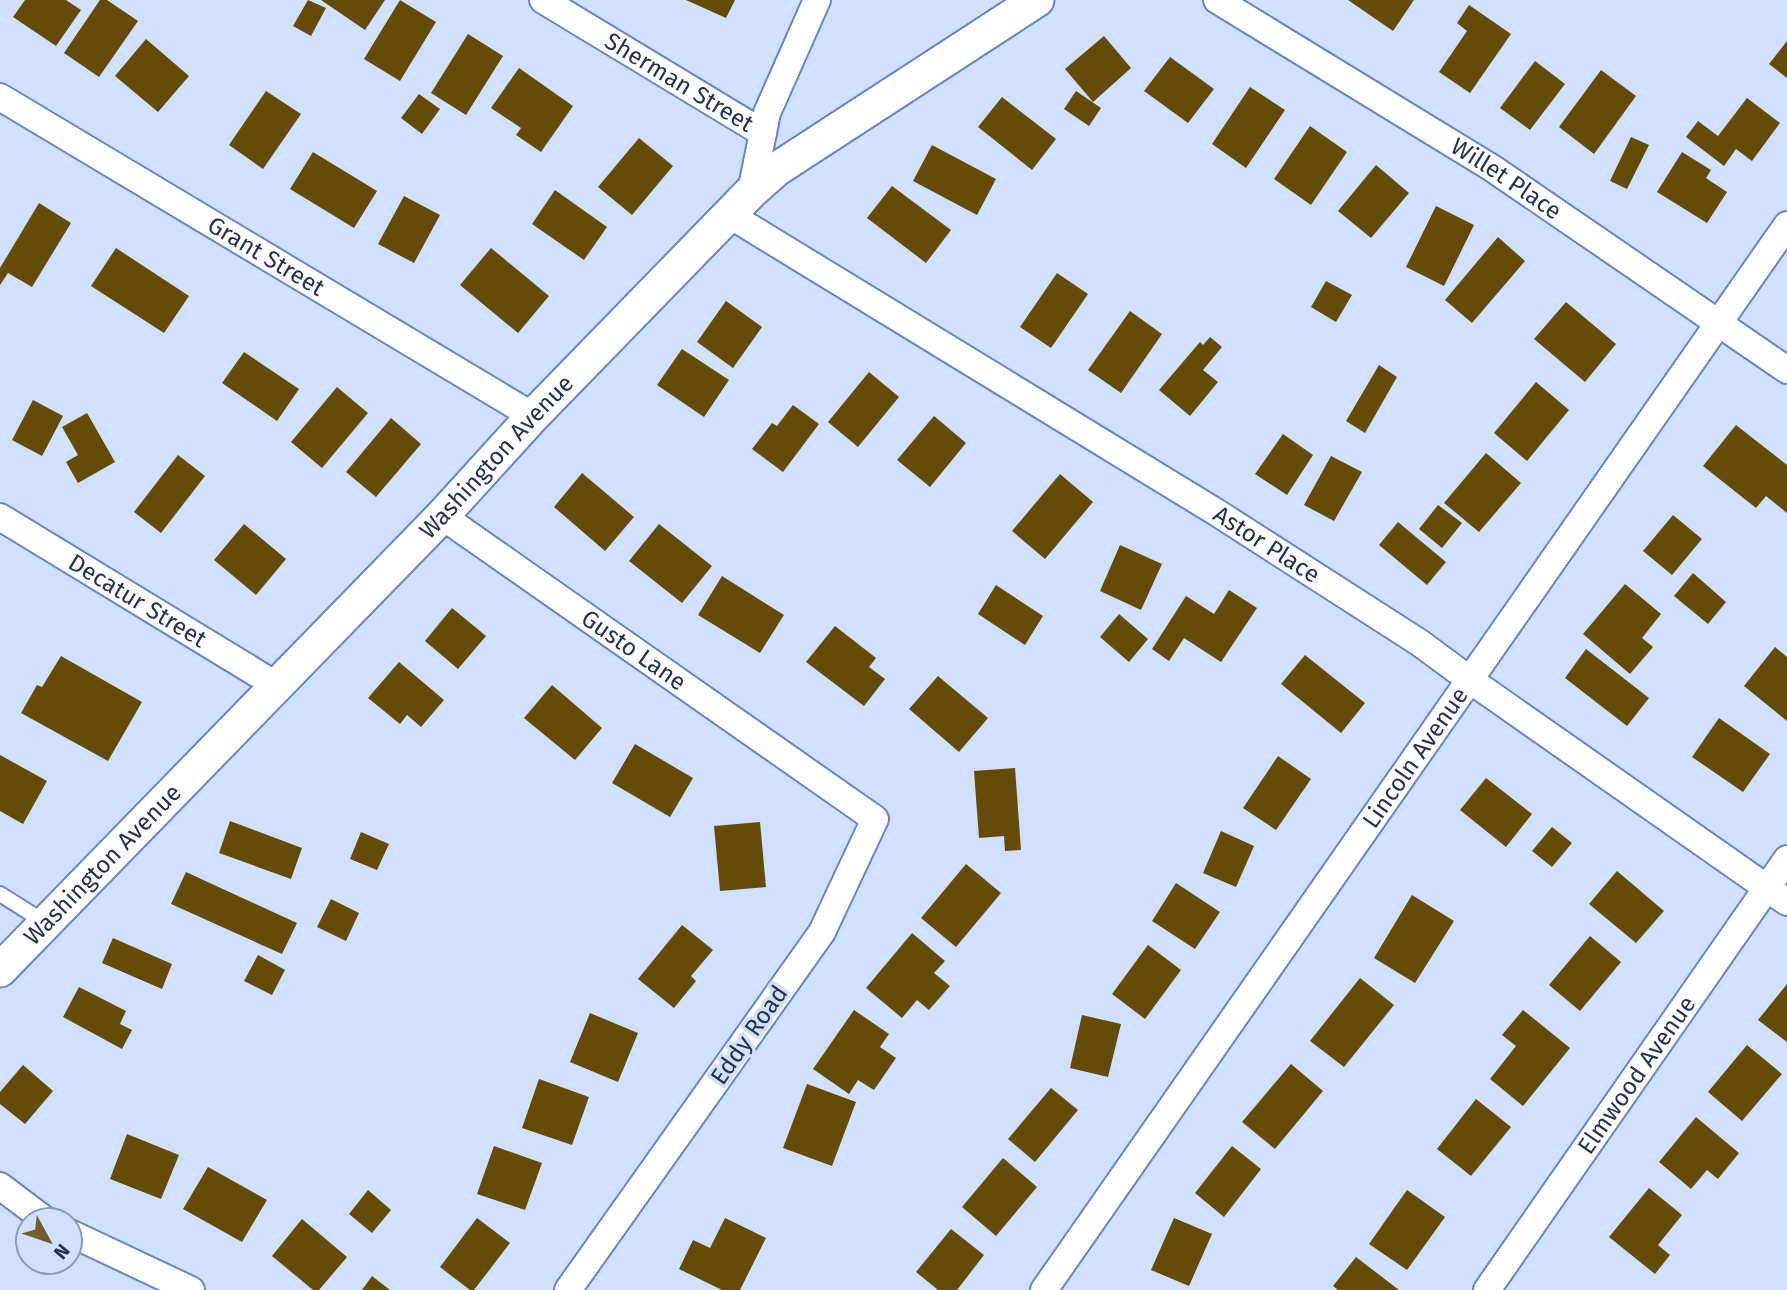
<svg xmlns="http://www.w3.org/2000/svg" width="1787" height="1290" font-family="'Fira Sans',sans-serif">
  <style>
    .building { fill: #654b09 }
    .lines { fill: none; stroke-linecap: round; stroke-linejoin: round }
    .service-casing { stroke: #6785c6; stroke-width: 18 }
    .minor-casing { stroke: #6785c6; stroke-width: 30 }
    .tertiary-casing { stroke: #6785c6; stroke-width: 37 }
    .service { stroke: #fff; stroke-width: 14 }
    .minor { stroke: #fff; stroke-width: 26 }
    .tertiary { stroke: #fff; stroke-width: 33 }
    .labels { text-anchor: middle; stroke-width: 7; stroke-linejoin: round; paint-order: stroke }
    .street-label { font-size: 24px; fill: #25324d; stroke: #d1e0fc }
  </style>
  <rect width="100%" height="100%" fill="#d1e0fc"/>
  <path class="building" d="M25,0H66L81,10L56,46L13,17Z
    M100,0H107L138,21L99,77L64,53Z
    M308,0L326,8L311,36L293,26Z
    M321,0H385L365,30Z
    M400,0L436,22L400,81L364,59Z
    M686,0H735L726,18Z
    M1348,0H1414L1393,31Z
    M1469,5L1511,34L1470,93L1439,72L1467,31L1457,23Z
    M468,34L503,56L466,115L431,93Z
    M1104,36L1131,68L1093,102L1065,69Z
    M146,39L189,76L158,112L115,76Z
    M1787,41V78L1769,64Z
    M1170,57L1214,89L1188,123L1144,91Z
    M1535,61L1565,84L1530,130L1500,108Z
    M519,68L573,106L541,152L516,135L521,128L491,108Z
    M1601,70L1636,96L1594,154L1559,127Z
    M1250,87L1285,110L1246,168L1212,144Z
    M266,91L301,114L263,169L229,145Z
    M1076,91L1101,108L1089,126L1064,109Z
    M419,94L440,109L422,134L401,118Z
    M1002,97L1056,139L1032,170L978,127Z
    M1747,98L1780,123L1752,161L1736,149L1724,166L1686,137L1698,121L1718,136Z
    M1310,126L1347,152L1311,205L1274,179Z
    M1631,137L1649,145L1627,189L1610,181Z
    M639,138L673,166L632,215L598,187Z
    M932,145L996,179L977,215L913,181Z
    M313,152L377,191L354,228L290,189Z
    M1682,152L1711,170L1706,178L1727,192L1707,223L1657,192Z
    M1376,165L1409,193L1371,238L1338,211Z
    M892,186L951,230L926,263L867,218Z
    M555,190L607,227L584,260L532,224Z
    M404,196L440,215L414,263L378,244Z
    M39,203L71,223L32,287L8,273L0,285V268Z
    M1436,206L1474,225L1444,286L1406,267Z
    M1498,237L1525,261L1472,323L1445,300Z
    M116,248L189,296L164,333L91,286Z
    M491,248L549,296L518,333L460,285Z
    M1057,273L1088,294L1051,348L1020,327Z
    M1326,281L1352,295L1336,322L1311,307Z
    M726,301L762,327L733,368L697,342Z
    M1566,302L1616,344L1585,382L1534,339Z
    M1130,311L1162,334L1121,393L1088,370Z
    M1210,337L1222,347L1203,370L1218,382L1190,416L1159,390L1200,342L1203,345Z
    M682,349L729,380L704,417L657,385Z
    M244,352L299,389L277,421L222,383Z
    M1379,365L1397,377L1365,433L1346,421Z
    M869,372L899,397L858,447L828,422Z
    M1536,382L1569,410L1527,461L1494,433Z
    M337,387L368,413L322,468L291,442Z
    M33,400L63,416L42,456L12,440Z
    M793,405L819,424L783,472L752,449L772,423L777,426Z
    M87,413L115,462L78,483L66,462L78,455L62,427Z
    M934,416L966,443L930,487L897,460Z
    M391,418L421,444L376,497L346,472Z
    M1736,425L1787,465V513L1766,496L1756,508L1703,466Z
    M1283,434L1313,455L1287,495L1255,474Z
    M1486,453L1521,483L1479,532L1444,503Z
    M178,455L205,476L161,533L134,512Z
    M1331,456L1362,472L1334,521L1304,505Z
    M582,473L634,517L605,551L554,507Z
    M1060,474L1093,502L1045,559L1012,531Z
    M1438,505L1462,523L1442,548L1419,529Z
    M1673,515L1702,539L1672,575L1643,551Z
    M1398,522L1446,562L1427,585L1379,545Z
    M244,524L286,559L256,595L214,560Z
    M659,524L712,566L682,603L629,561Z
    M1120,545L1162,564L1141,610L1100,591Z
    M1693,573L1726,602L1708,624L1674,596Z
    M722,576L784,615L760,653L698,615Z
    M1625,584L1661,614L1642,638L1653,647L1630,674L1583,634Z
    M996,585L1043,616L1025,645L978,614Z
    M1229,590L1257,608L1221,662L1184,638L1169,661L1152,649L1186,596L1214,614Z
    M452,608L486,636L458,669L425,641Z
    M1119,614L1148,639L1129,662L1100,637Z
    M835,626L876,658L869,667L885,679L864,706L806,662Z
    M1775,647L1787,657V721L1744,686Z
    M1586,649L1649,698L1627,726L1565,678Z
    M1305,655L1365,703L1341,733L1281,684Z
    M61,656L142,702L108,761L21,713L37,685L42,687Z
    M399,662L444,700L421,727L407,715L400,724L368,698Z
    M938,676L988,718L959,752L909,709Z
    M552,685L602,728L575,760L524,718Z
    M1719,718L1770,754L1743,792L1692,757Z
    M635,744L693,778L670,817L612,783Z
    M0,755L47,781L23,824L0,811Z
    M1278,756L1311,779L1276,830L1243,808Z
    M1015,768L1021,850L1005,851L1004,836L979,838L974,771Z
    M1486,778L1532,814L1506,847L1460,810Z
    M230,821L302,848L291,879L219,853Z
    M760,822L766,887L720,891L714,826Z
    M1552,827L1572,843L1552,867L1532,851Z
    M1221,831L1254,846L1236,887L1203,873Z
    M361,832L389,844L377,870L350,859Z
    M966,864L1001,893L956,947L921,918Z
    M1617,871L1664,911L1636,943L1589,904Z
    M186,872L297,923L282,954L171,904Z
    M1176,883L1220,912L1195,949L1152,921Z
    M1412,895L1454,921L1415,983L1374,958Z
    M331,899L359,913L346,941L317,927Z
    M682,925L713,950L691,976L696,981L674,1008L638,979Z
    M912,933L945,961L934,973L950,986L929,1010L917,1000L902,1018L866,988Z
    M1590,936L1621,962L1580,1011L1549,985Z
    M113,938L172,964L162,989L102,963Z
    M1148,945L1181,970L1145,1019L1112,994Z
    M258,955L285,970L272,995L244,981Z
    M1360,978L1394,1005L1344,1067L1310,1041Z
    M1787,984V1042L1758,1020Z
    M79,987L126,1011L120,1024L132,1030L122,1049L63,1017Z
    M854,1010L889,1034L880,1047L896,1058L874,1090L858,1080L849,1094L813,1069Z
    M1523,1010L1570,1048L1523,1106L1490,1079L1516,1046L1502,1035Z
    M590,1013L638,1033L618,1082L570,1062Z
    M1082,1015L1121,1024L1108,1077L1070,1068Z
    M1747,1045L1782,1074L1742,1121L1708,1092Z
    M1291,1064L1323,1091L1275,1149L1242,1122Z
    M23,1065L53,1091L25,1124L0,1104V1092Z
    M539,1079L589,1097L572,1145L522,1128Z
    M807,1084L856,1102L832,1166L783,1148Z
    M1051,1088L1078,1110L1035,1162L1008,1139Z
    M1476,1099L1511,1127L1471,1176L1437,1149Z
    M1696,1117L1739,1153L1718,1179L1707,1170L1691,1189L1659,1162Z
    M127,1134L179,1155L161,1199L110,1179Z
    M494,1146L542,1163L525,1210L477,1194Z
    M1232,1146L1261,1169L1224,1217L1195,1193Z
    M1003,1158L1037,1187L996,1236L962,1207Z
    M208,1167L267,1200L242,1242L183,1209Z
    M1649,1188L1682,1215L1658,1245L1670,1255L1655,1274L1609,1237Z
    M368,1190L391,1210L372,1233L349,1214Z
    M1407,1190L1445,1217L1407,1270L1369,1244Z
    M477,1218L510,1243L474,1290H470L440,1267Z
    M725,1218L766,1238L740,1290H722L679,1269L693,1240L710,1248Z
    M1174,1218L1212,1234L1189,1286L1151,1270Z
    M302,1219L347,1257L319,1290H313L272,1256Z
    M951,1229L984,1255L957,1290H938L916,1272Z
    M1356,1257L1399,1290H1338L1333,1286Z
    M372,1276L390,1290H362Z"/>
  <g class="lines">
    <g class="service-casing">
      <path id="service" d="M0,894L46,923"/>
    </g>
    <g class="minor-casing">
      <g id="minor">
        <path id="s1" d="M543,0L763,133"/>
        <path id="s2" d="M1217,0L1492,168L1787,370"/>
        <path id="s3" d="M0,97L533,416"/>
        <path d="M751,192L767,113L817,0"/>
        <path id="s4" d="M728,214L1216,512L1420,643L1470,680L1787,902"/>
        <path id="s5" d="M442,516L875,819L822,932L568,1290"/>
        <path id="s6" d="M0,517L276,685"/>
        <path d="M0,1186L45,1220"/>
        <path d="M70,1233L191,1290"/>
        <path id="s7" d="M1044,1290L1787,225"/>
        <path id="s8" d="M1487,1290L1787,859"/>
      </g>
    </g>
    <g class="tertiary-casing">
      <g id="tertiary">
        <path id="s9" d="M0,970L442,516L533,416L751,192L777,169L1037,0"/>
      </g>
    </g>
    <use href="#service" class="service"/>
    <use href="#minor" class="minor"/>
    <use href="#tertiary" class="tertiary"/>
  </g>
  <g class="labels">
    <g class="street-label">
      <text dy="8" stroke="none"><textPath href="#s1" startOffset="159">Sherman Street</textPath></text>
      <text dy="8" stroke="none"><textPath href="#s2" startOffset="340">Willet Place</textPath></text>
      <text dy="8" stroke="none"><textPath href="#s3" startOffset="310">Grant Street</textPath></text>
      <text dy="8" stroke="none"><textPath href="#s9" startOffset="714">Washington Avenue</textPath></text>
      <text dy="8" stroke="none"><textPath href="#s4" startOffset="632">Astor Place</textPath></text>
      <text dy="8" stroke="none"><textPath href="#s6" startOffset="161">Decatur Street</textPath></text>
      <text dy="8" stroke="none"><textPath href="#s5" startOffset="234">Gusto Lane</textPath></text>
      <text dy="8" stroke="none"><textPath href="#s7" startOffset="649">Lincoln Avenue</textPath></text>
      <text dy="8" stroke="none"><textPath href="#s9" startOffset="147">Washington Avenue</textPath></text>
      <text transform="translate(749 1035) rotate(-55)" y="8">Eddy Road</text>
      <text dy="8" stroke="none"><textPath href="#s8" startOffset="262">Elmwood Avenue</textPath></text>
    </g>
  </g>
  <g transform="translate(49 1241) rotate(130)"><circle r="33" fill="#d1e0fc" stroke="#8c9ab6" stroke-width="2"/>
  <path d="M0-5L12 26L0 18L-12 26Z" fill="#755e2e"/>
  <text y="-10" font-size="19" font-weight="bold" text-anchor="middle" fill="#25324d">N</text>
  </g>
</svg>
